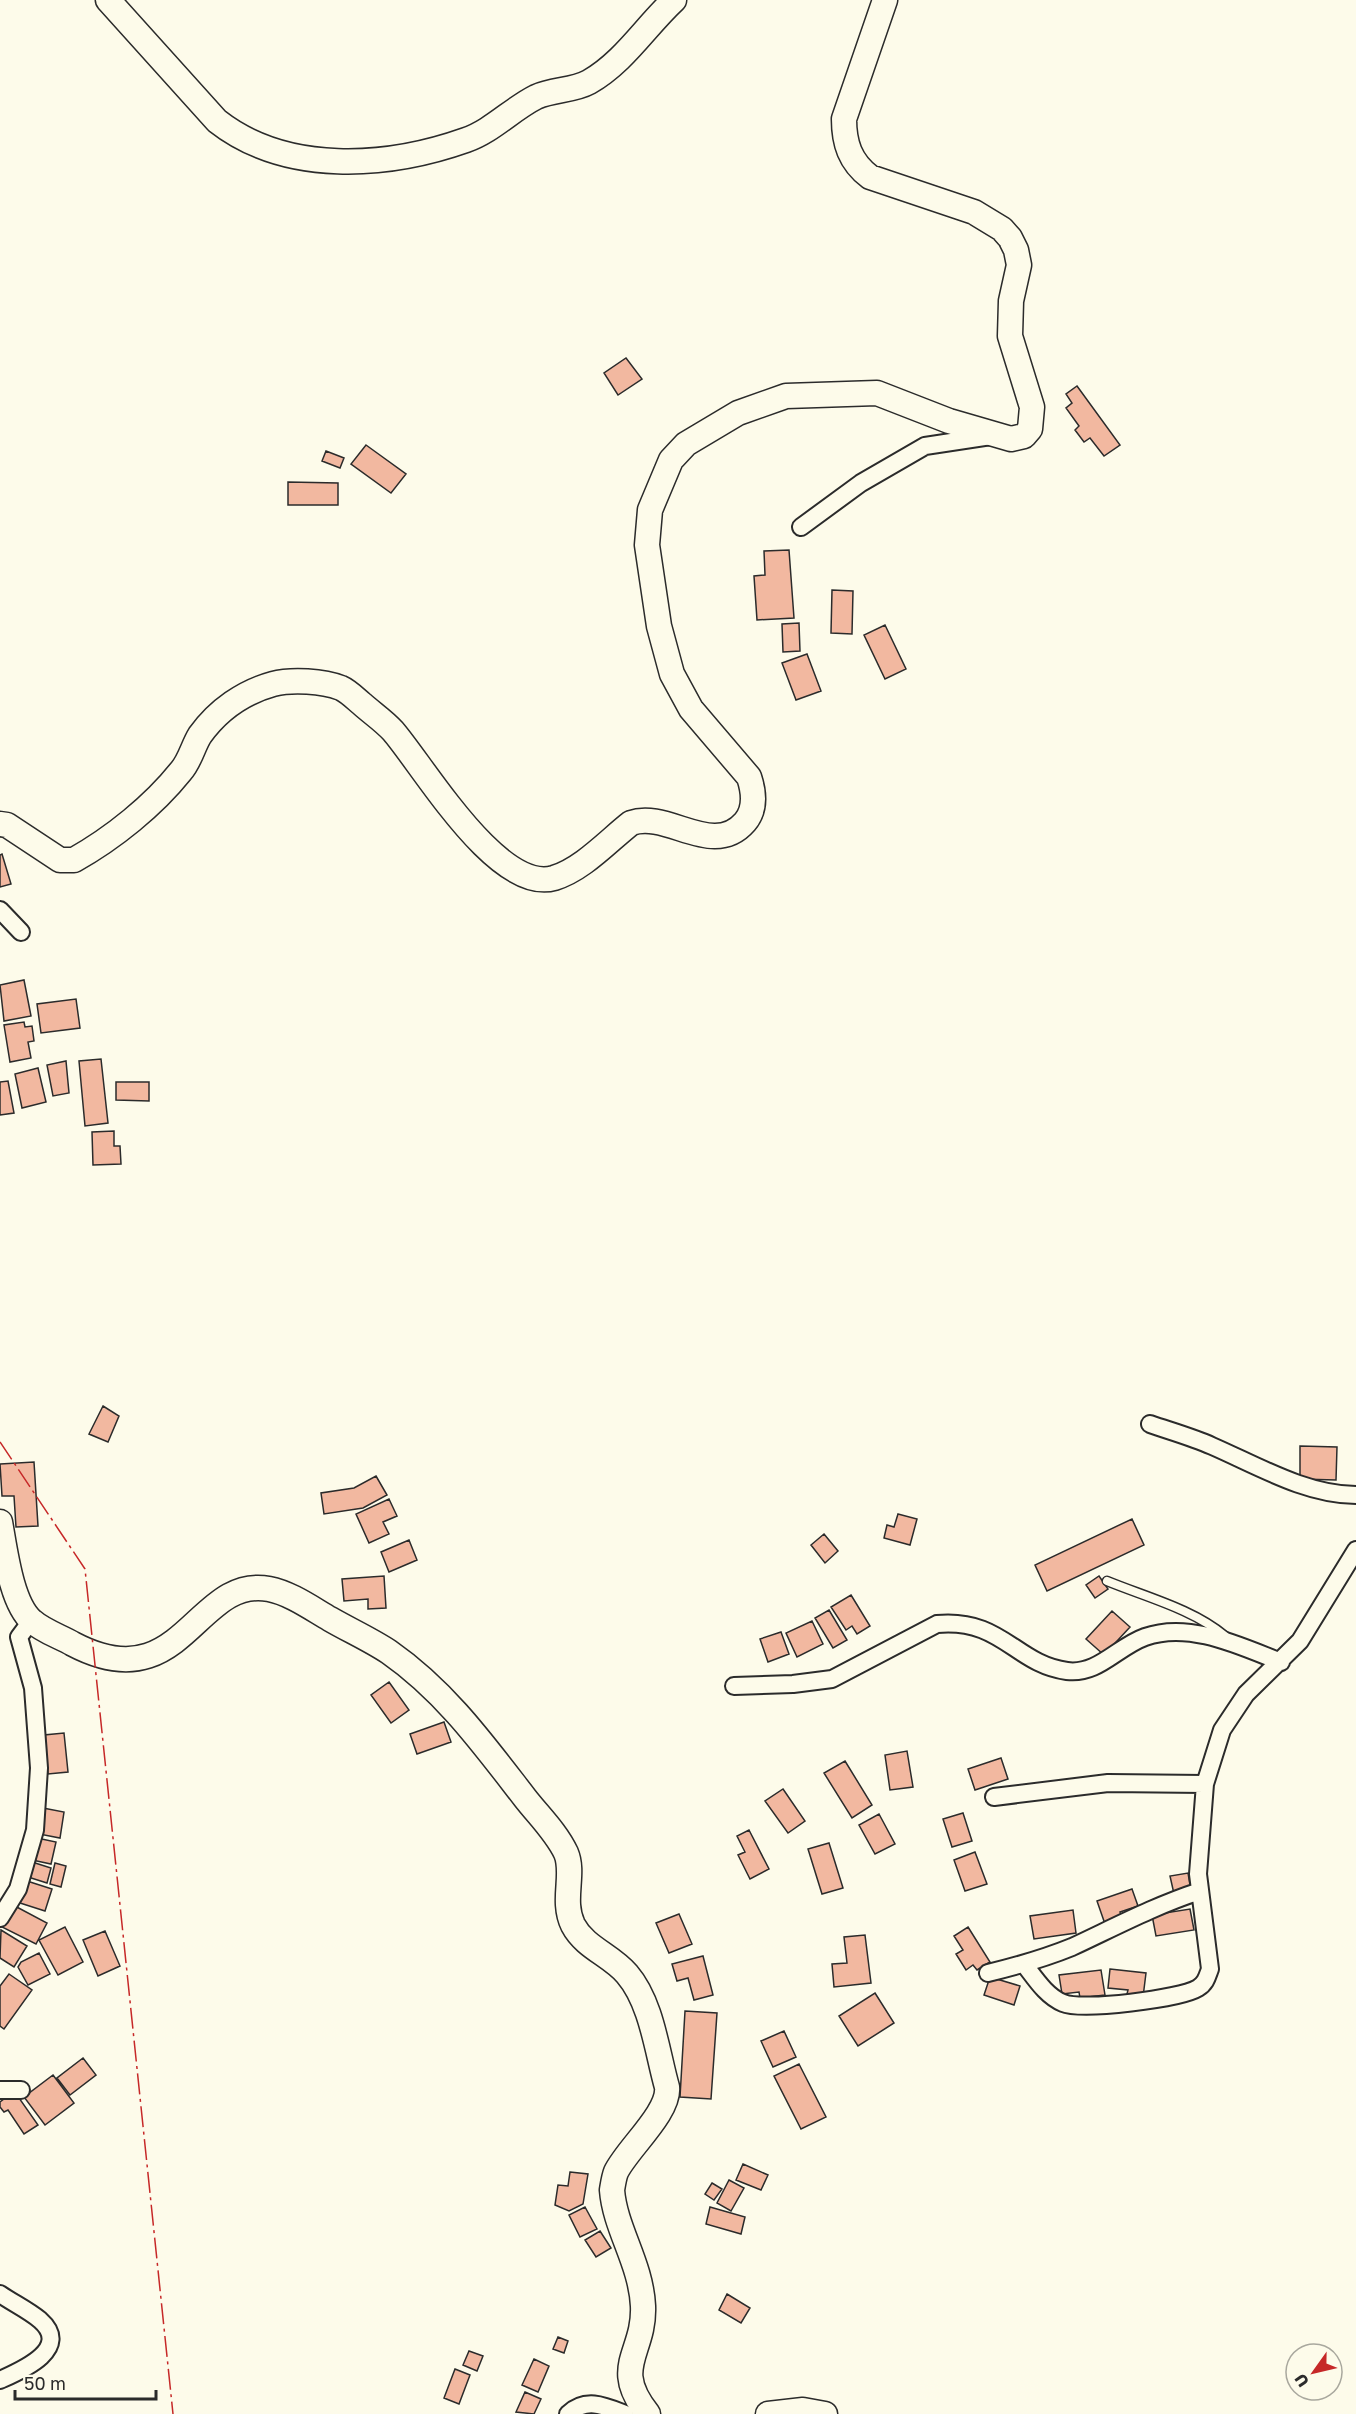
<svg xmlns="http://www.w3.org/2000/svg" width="1356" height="2414" font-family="'Golos Text',sans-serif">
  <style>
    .building { fill: #f2b8a0; stroke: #2b2b2b; stroke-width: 1.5 }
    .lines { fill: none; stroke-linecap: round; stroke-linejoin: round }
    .lane-casing { stroke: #2b2b2b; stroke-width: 11 }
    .street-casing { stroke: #2b2b2b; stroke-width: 20 }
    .secondary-casing { stroke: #2b2b2b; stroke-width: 27 }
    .lane { stroke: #fdfbea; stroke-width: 8 }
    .street { stroke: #fdfbea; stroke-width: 16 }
    .secondary { stroke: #fdfbea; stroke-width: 24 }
    .power { stroke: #c62828; stroke-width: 1.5; stroke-dasharray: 21 4.5 3 4.5; stroke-linecap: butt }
  </style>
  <rect width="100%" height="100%" fill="#fdfbea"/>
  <path class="building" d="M626,358L642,379L618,395L604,373Z
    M1077,386L1120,445L1104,456L1090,438L1084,442L1075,430L1079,426L1066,408L1072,403L1066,394Z
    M366,445L406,474L391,493L351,464Z
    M326,451L344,458L340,468L322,461Z
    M288,482L338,483V505H288Z
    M789,550L794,618L757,620L754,576L765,575L764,551Z
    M832,590L853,591L852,634L831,633Z
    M799,623L800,651L783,652L782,624Z
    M885,625L906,669L885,679L864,635Z
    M807,654L821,691L796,700L782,663Z
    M2,854L11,884L0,887V855Z
    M24,980L31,1016L4,1021L0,985Z
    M76,999L80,1028L41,1033L37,1004Z
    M24,1022L25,1027L32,1026L34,1041L28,1042L31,1058L10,1062L4,1025Z
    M101,1059L108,1123L85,1126L79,1061Z
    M66,1061L69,1093L53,1096L47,1065Z
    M38,1068L46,1102L22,1108L15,1074Z
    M8,1081L14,1113L0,1115V1082Z
    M116,1082H149V1101L116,1100Z
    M114,1131V1146H120L121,1164L93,1165L92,1132Z
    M103,1406L119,1416L108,1442L89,1434Z
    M1300,1446L1337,1447L1336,1480L1300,1479Z
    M34,1462L38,1526L16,1527L14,1496H2L0,1464Z
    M376,1476L387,1495L363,1508L324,1514L321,1493L354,1488Z
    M389,1499L397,1516L383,1522L389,1534L369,1543L356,1514Z
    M898,1514L917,1519L910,1545L884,1538L887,1525L894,1527Z
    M1132,1519L1144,1545L1047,1591L1035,1565Z
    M824,1534L838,1551L825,1563L811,1545Z
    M409,1540L417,1560L389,1572L381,1552Z
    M384,1576L386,1608L368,1609V1599L344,1601L342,1579Z
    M1099,1576L1108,1589L1095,1598L1086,1585Z
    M851,1595L870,1626L857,1634L852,1626L846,1630L831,1607Z
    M829,1610L847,1640L833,1648L815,1618Z
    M1112,1611L1130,1627L1104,1655L1086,1639Z
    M812,1621L823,1644L797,1657L786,1633Z
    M781,1632L789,1654L768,1662L760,1639Z
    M389,1682L409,1710L391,1723L371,1695Z
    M444,1722L451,1742L417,1754L410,1734Z
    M64,1733L68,1772L48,1774L44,1735Z
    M907,1751L913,1787L890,1790L885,1755Z
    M1001,1758L1008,1779L975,1790L968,1769Z
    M845,1761L872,1805L852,1818L824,1773Z
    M783,1789L805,1821L788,1833L765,1801Z
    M43,1808L64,1812L60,1838L39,1834Z
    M963,1813L972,1841L952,1847L943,1819Z
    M879,1814L895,1844L875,1854L859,1825Z
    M749,1830L769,1869L750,1879L738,1855L745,1852L737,1836Z
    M37,1838L56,1842L51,1864L32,1860Z
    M829,1843L843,1888L822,1894L808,1849Z
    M975,1852L987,1884L965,1891L954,1860Z
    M32,1862L51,1868L47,1883L28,1877Z
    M55,1863L66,1866L61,1887L50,1884Z
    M1188,1873L1191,1891L1174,1894L1170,1876Z
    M27,1881L52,1889L45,1911L20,1903Z
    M1132,1889L1138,1906L1120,1912L1122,1918L1105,1924L1097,1901Z
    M13,1905L47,1923L36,1944L2,1927Z
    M1190,1909L1194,1930L1156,1936L1152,1915Z
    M1073,1910L1076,1933L1034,1939L1030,1916Z
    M679,1914L692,1944L669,1953L656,1923Z
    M65,1927L83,1962L58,1975L39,1940Z
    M968,1927L990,1962L977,1970L973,1965L966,1970L956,1954L963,1950L954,1936Z
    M1,1930L27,1946L14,1967L0,1958Z
    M105,1931L120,1966L98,1976L83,1940Z
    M865,1935L871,1983L834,1987L832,1964L847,1963L844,1937Z
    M39,1953L50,1974L28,1985L18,1967L21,1962Z
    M703,1956L713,1995L694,2000L688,1978L677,1981L672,1964Z
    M1110,1969L1146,1973L1143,1997L1127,1994L1128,1990L1108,1988Z
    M1101,1970L1105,1995L1080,1998L1079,1992L1062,1994L1059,1975Z
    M9,1974L32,1990L4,2029L0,2026V1986Z
    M990,1977L1020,1986L1014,2005L984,1995Z
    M875,1993L894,2023L858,2046L839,2016Z
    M685,2011L717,2013L711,2099L680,2097Z
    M784,2031L796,2057L773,2067L761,2041Z
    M83,2058L96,2075L70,2095L57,2078Z
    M799,2064L826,2117L801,2129L774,2076Z
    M53,2075L74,2103L45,2125L24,2097Z
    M12,2093L17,2095L38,2125L24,2134L8,2110L4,2112L0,2107V2102Z
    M743,2164L768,2175L761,2190L736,2180Z
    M570,2172L588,2174L583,2204L569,2211L555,2205L558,2185L568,2186Z
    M729,2180L744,2188L731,2211L717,2203Z
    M712,2183L722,2189L714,2200L705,2194Z
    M585,2207L597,2229L580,2237L569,2215Z
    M710,2207L745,2217L741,2234L706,2224Z
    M600,2231L611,2248L596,2257L585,2240Z
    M727,2294L750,2308L741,2323L719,2310Z
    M558,2337L568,2341L564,2353L553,2349Z
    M469,2351L483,2356L477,2371L463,2365Z
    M534,2359L549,2366L538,2392L522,2385Z
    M455,2369L470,2375L459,2404L444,2398Z
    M525,2392L541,2399L534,2414L516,2412Z"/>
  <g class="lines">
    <g class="lane-casing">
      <path id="lane" d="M1107,1581C1146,1597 1193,1609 1225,1636"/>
    </g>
    <g class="street-casing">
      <path id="street" d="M801,527L861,483L925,446L991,436
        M0,910L21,932
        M1150,1424C1170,1431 1192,1437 1212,1446C1256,1465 1306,1495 1356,1495
        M734,1686L793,1684L832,1679L937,1624C1002,1618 1015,1664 1067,1671C1098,1675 1117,1647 1145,1637C1189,1621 1240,1646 1281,1662
        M994,1797L1108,1783L1205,1784
        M0,1918L18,1889L35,1830L39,1768L33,1688L19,1637L31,1621
        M1024,1964C1035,1978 1046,1996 1063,2003C1082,2011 1180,1999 1198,1988C1206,1983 1207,1977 1210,1969L1198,1874L1205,1784L1222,1730L1246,1694L1300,1641L1356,1550
        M988,1973C1017,1966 1045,1958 1072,1947C1115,1927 1154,1906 1200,1891
        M0,2090H21
        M0,2294C13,2303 28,2310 40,2320C73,2349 20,2371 0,2380
        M568,2414C586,2397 605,2406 625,2414"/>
    </g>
    <g class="secondary-casing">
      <path id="secondary" d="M108,0L217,121C286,175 387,168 466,140C492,131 512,109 536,97C553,89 573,91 589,82C624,62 645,27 674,0
        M0,824L7,825L60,860H74C113,838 153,806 181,771C190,761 193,746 200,735C218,710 244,692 273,684C292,679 323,681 341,688C348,691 356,699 362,704C372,713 384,721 393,731C424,767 498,894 554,878C583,869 608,841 631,823C668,810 713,859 745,822C756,809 754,792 749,777L691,709L672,674L659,626L647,545L650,510L671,460L686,444L738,413L786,396L877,393L949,421L1011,439L1024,436L1030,429L1032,407L1010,336L1011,301L1019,265L1016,250L1010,238L1002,229L974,212L870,177C850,162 844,143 844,119L885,0
        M0,1522C5,1549 11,1603 32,1621C43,1631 61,1637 73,1644C183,1702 195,1575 269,1589C290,1593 311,1608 330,1619C349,1630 371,1640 389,1652C445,1691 484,1745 525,1798C539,1816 556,1832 566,1853C575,1874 561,1900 573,1925C585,1948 611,1955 627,1974C652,2003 657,2052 667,2087C670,2112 627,2149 616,2172C614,2177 613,2184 612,2190C615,2229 641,2263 643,2306C645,2354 610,2366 648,2414
        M768,2414L803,2410L825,2414"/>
    </g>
    <use href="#lane" class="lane"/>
    <use href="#street" class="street"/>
    <use href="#secondary" class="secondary"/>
    <path class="power" d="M0,1442L85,1569L173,2414"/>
  </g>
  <g transform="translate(1314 2372) rotate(236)"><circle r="28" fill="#fdfbea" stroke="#a9a89e" stroke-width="1.5"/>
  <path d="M0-4.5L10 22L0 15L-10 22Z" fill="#c62828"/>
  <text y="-9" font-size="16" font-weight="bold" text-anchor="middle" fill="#2b2b2b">U</text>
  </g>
  <path d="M15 2390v9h141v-9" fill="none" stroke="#2b2b2b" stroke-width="3"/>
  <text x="24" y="2390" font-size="18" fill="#2b2b2b" stroke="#fdfbea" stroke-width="4.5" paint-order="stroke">50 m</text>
</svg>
